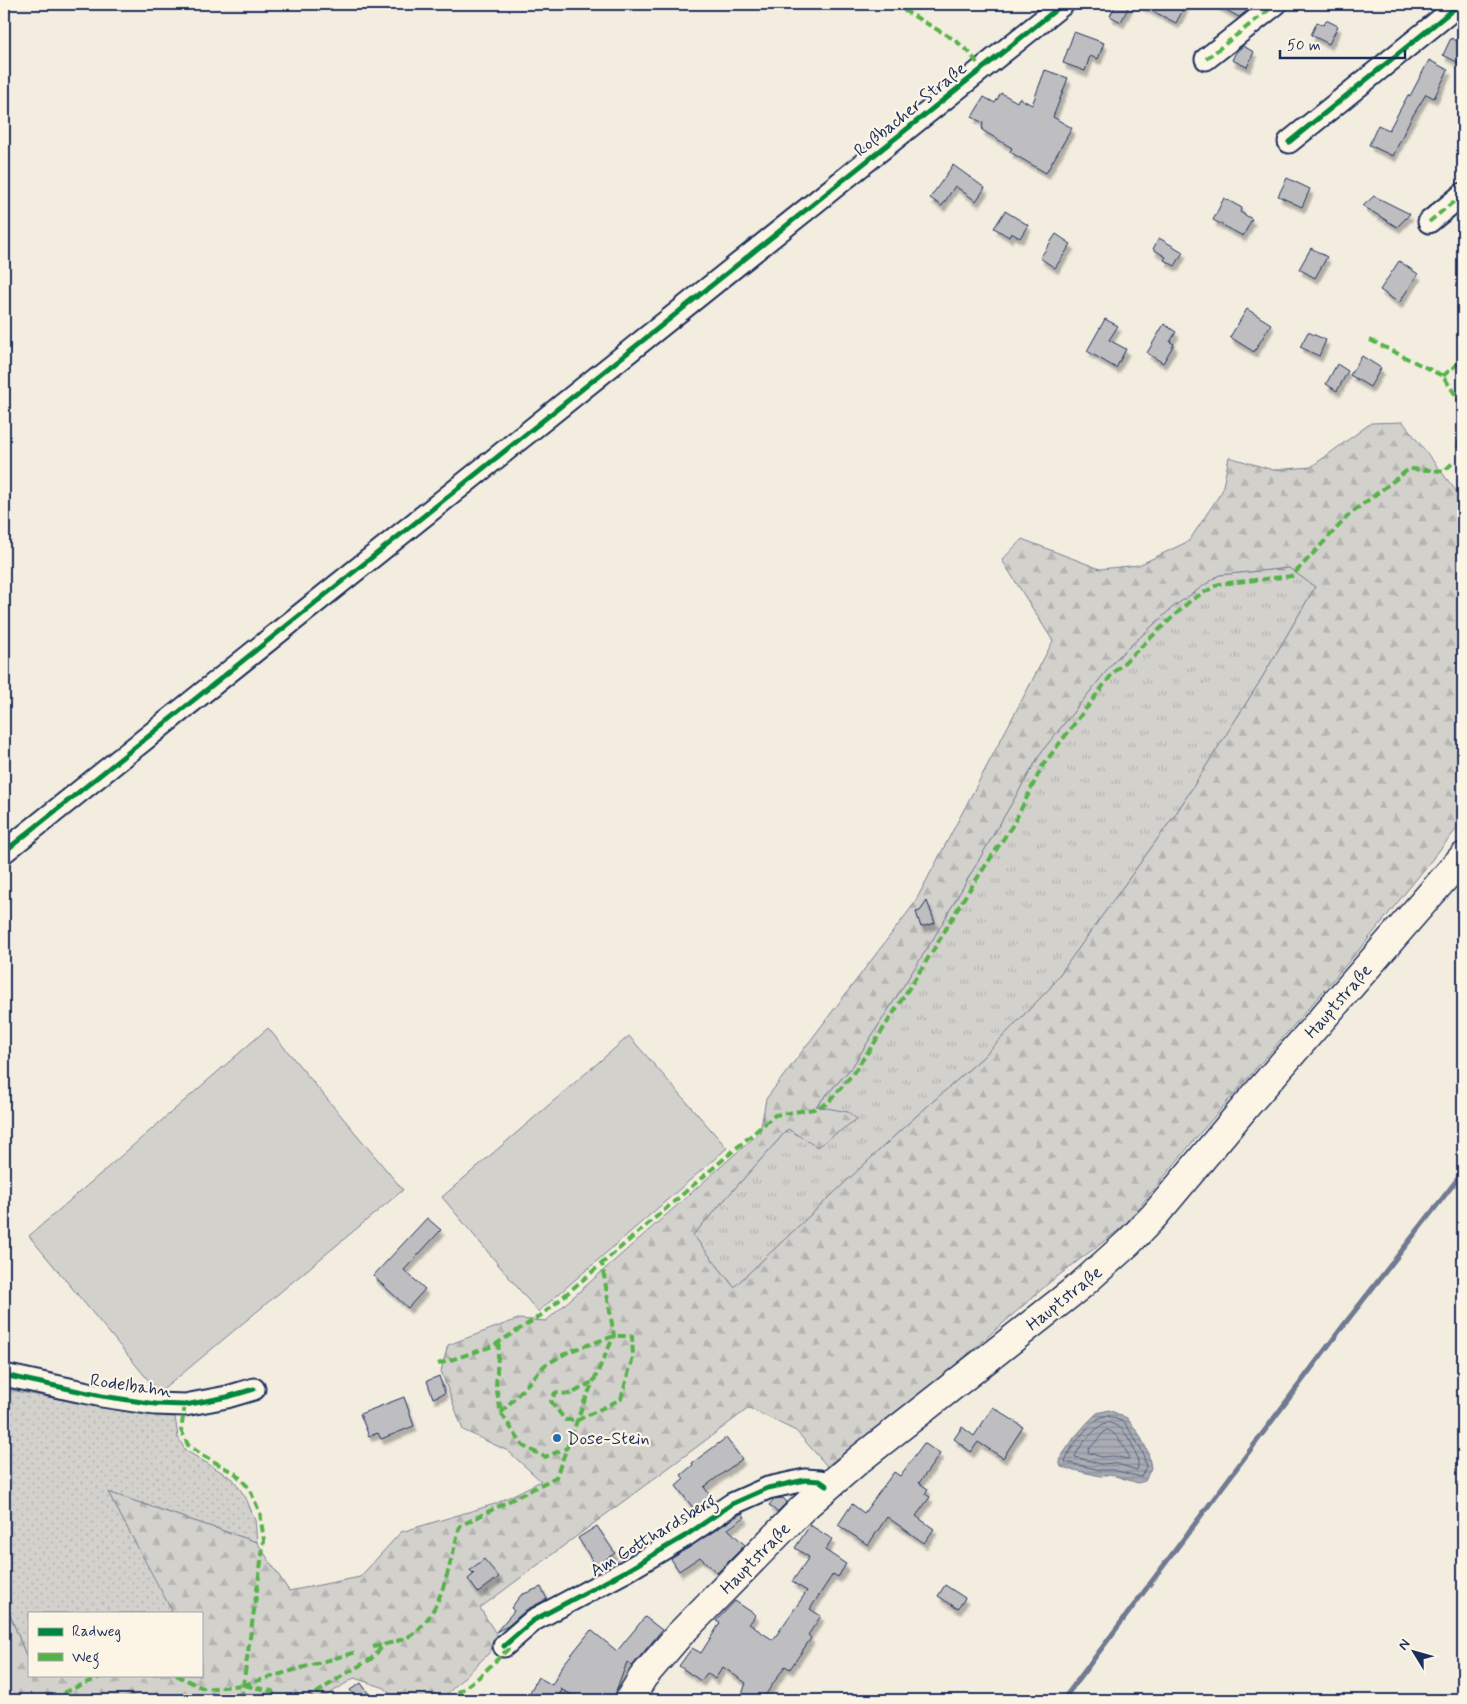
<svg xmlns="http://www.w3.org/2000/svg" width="1467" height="1704" font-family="Mynerve,sans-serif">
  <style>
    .grass { fill: url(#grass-tufts); stroke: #778095 }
    .forest { fill: url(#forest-firs); stroke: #778095; fill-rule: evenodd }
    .park { fill: #d3d1cc; stroke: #778095 }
    .garden { fill: url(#garden-dots); stroke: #778095 }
    .water { fill: url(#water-rules); stroke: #707a91 }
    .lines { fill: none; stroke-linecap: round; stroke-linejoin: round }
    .shore { stroke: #546180; stroke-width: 1 }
    .stream { stroke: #707a91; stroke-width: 5 }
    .building { fill: #bebec0; stroke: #1b2f5e; filter: url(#shadow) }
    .minor-casing { stroke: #1b2f5e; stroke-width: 25 }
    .major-casing { stroke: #1b2f5e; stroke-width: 31 }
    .minor { stroke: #fcf5e5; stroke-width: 21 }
    .major { stroke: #fcf5e5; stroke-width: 28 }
    .quiet { stroke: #55b248; stroke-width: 4; stroke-dasharray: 8 4; stroke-linecap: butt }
    .cycleway-casing { stroke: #fcf5e5; stroke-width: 8 }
    .cycleway { stroke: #00873e; stroke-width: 5 }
    .poi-dot { fill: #1f6fb2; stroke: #fcf5e5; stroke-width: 2 }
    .labels { text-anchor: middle; stroke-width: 4.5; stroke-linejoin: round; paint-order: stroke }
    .street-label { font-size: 18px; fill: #1b2f5e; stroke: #fcf5e5 }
    .poi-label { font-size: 18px; fill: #1b2f5e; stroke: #fcf5e5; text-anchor: start }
  </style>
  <defs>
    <pattern id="grass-tufts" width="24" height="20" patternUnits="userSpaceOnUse" patternTransform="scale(1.25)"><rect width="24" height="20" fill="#d3d1cc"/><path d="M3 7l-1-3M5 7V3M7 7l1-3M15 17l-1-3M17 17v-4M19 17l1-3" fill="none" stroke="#b5b4b2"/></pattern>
    <pattern id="forest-firs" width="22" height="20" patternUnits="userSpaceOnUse" patternTransform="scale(1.25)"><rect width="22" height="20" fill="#d3d1cc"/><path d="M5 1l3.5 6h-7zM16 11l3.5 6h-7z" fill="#b5b4b2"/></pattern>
    <pattern id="garden-dots" width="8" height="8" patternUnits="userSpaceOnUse" patternTransform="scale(1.25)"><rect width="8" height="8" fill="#d3d1cc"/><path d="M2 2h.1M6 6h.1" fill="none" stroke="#b5b4b2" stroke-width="1.8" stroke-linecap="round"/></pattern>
    <pattern id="water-rules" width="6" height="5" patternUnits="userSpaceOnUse" patternTransform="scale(1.25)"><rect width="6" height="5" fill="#a9acb3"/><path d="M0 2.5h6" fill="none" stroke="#898c95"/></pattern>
    <filter id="shadow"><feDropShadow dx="3" dy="5.5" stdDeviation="1" flood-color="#0004"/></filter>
  </defs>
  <rect width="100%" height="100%" fill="#f3ede0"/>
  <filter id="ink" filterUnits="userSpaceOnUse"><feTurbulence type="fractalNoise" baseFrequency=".02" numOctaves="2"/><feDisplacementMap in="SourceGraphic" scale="10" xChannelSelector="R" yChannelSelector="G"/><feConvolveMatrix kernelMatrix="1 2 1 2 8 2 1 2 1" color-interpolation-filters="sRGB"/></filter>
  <g filter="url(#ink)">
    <path class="grass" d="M1289,568L1315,587L1259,683L1177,812L1050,988L982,1058L903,1128L734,1287L693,1235L789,1128L848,1112L816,1107L852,1067L933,939L1042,751L1117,658L1173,607L1219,575Z"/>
    <path class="forest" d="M1403,422L1463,500V821L1365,943L1195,1139L1124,1226L1050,1282L936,1382L827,1466L796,1431L749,1408L480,1608L498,1637L489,1653L441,1700H395L385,1688L354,1678L320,1700H4V1599L29,1663V1675H201V1613H167L171,1611L108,1492L257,1542L289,1591L360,1577L401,1532L495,1504L541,1481L508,1451L463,1430L441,1371L448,1345L518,1319L546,1321L760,1132L766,1099L914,904L1053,641L1002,560L1022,539L1100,569L1139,565L1189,541L1222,491L1229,457L1273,470L1311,467L1371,423ZM1289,568L1315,587L1259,683L1177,812L1050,988L982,1058L903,1128L734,1287L693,1235L788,1129L817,1147L857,1119L848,1112L816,1106L852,1067L933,939L1042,751L1117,658L1173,607L1219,575Z"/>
    <path class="park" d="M268,1028L403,1190L159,1393L29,1236Z
      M629,1036L727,1148L538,1312L442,1197Z"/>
    <path class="garden" d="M4,1389L145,1415L175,1417L178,1437L185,1450L233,1479L246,1498L255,1520L257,1542L108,1492L172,1611L167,1613H29V1663L4,1599Z"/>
    <path class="water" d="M1109,1410L1127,1418L1139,1434L1148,1452L1151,1468L1145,1481L1138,1483L1112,1475L1100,1476L1061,1467L1059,1460L1074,1438L1087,1423L1097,1413Z"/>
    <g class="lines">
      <path class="shore" d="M1108,1416L1124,1422L1134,1437L1143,1453L1146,1467L1141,1477L1113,1470H1100L1065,1462C1067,1451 1090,1422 1100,1418C1102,1416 1105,1416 1108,1416Z
        M1108,1422C1111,1424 1116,1425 1119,1427C1128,1433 1142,1460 1137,1470L1114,1463L1101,1464L1075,1457C1077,1448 1098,1424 1108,1422Z
        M1108,1430C1119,1435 1123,1446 1129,1456L1128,1459L1113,1456L1101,1457L1088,1452L1089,1449L1105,1431Z"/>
      <path class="stream" d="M1063,1700L1343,1326L1463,1172"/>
    </g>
    <path class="building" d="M1116,4H1130L1121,22L1110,16Z
      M1139,4H1186L1176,23Z
      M1215,4H1252L1248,10L1239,17Z
      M1326,20L1338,26L1329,44L1311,35L1317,22L1324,25Z
      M1074,32L1104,43L1098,59L1090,56L1085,71L1063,63Z
      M1451,38L1463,44V65L1443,55Z
      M1243,46L1254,52L1247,67L1232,60L1236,52Z
      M1429,60L1448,70L1434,98L1426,94L1409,122L1393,156L1369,145L1378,125L1389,130L1408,95L1410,96Z
      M1045,70L1068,78L1053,117L1072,128L1046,173L1010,152L1012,148L982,130L983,123L972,117L984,97L995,103L1001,93L1017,102L1019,98L1032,105Z
      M953,165L985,188L976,201L955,186L942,206L930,198Z
      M1287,178L1310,189L1302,207L1278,196Z
      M1374,196L1410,214L1397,227L1363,206Z
      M1224,198L1242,208L1240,212L1252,219L1243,236L1213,220Z
      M1005,211L1028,225L1020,238L1011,233L1009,237L994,228Z
      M1056,234L1071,244L1055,268L1040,258Z
      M1159,238L1183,252L1175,266L1164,260L1166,257L1153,249Z
      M1311,248L1327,257L1315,278L1299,269Z
      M1399,261L1418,274L1399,303L1380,290Z
      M1247,309L1271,324L1254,352L1230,337Z
      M1105,319L1118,326L1109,340L1126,349L1116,368L1087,351Z
      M1164,324L1176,332L1170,342L1174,344L1163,363L1147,353Z
      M1308,332L1326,340L1319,356L1300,347Z
      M1362,356L1381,368L1370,387L1350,375Z
      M1337,364L1348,371L1337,391L1326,384Z
      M927,901L935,923L921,927L916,912L920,911Z
      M427,1218L441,1230L404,1270L425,1289L408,1308L373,1276Z
      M439,1376L445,1393L433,1398L427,1381Z
      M404,1397L414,1426L381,1439L378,1433L369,1436L360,1414Z
      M993,1407L1023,1427L1003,1458L978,1442L971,1452L954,1439L962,1427L974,1436Z
      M726,1438L742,1459L704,1487L714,1501L697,1513L676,1486L684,1479L681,1475L693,1465L692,1463Z
      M924,1443L940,1454L919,1483L928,1489L925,1494L930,1497L916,1516L934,1529L924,1543L887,1517L868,1545L838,1525L852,1504L864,1513L894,1472L900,1476Z
      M783,1498L787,1502L777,1512L769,1505L774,1499Z
      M742,1513L745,1517L728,1529L745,1545L717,1573L700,1557L679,1571L671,1559Z
      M810,1525L832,1539L825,1550L846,1564L838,1577L833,1574L810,1609L821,1616L808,1635L811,1638L790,1669L785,1666L762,1700H740L746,1683L723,1667L715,1679L707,1673L701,1681L679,1666L692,1648L701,1653L720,1623L716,1621L735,1601L756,1615L749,1624L773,1640L807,1591L792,1582L809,1557L795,1548Z
      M597,1526L615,1553L596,1566L578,1538Z
      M484,1559L499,1577L478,1593L468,1579L474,1574L470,1570Z
      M945,1585L965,1598L958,1609L938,1596Z
      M541,1587L547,1599L526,1610L508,1626L496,1632L514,1611L511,1608L521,1595Z
      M645,1617L662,1630L632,1666L627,1662L613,1700H583L560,1689L562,1690L556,1700H526L538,1677L552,1685L563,1665L591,1630L617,1651Z
      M361,1683L373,1700H357L350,1690Z"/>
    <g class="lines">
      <g class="minor-casing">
        <path id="minor" d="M1206,59L1276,4
          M1289,142L1460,4
          M1429,222L1463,194
          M4,852L1063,4
          M4,1375L102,1396L155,1404L185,1405L227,1397L254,1389
          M504,1646L534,1620L626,1571L685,1536L732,1504L768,1488L805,1480L820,1481L827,1486"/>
      </g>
      <g class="major-casing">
        <path id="major" d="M629,1700L643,1677L679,1635L803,1508L861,1458L1080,1286L1129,1242L1154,1216L1246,1106L1463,857"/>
      </g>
      <use href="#minor" class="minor"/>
      <use href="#major" class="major"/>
      <path class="quiet" d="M893,4L955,40L969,52L982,69
        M1206,59L1276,4
        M1429,222L1463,194
        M1370,340L1443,376L1463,406
        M1443,376L1463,359
        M1458,448L1463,424
        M499,1342L496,1386L501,1413L523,1446L545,1457L567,1448
        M438,1364L493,1346L543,1314L775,1115L814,1109L828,1103L851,1076L875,1042L937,944L964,898L1014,823L1043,765L1113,673L1191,600L1219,584L1292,576L1350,514L1409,469L1444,471L1455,461
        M185,1405L181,1430L188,1445L202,1455L236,1474L249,1488L260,1513L264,1541L241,1700
        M501,1413L545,1365L570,1351L614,1336H632L633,1357L621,1399L578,1420H565L551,1401L555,1393L571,1394L594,1381
        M373,1647C386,1644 402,1641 413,1634C443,1612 450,1560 460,1526L556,1477L584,1402L614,1336L602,1263
        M176,1675L205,1689L243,1685L272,1691L275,1700
        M243,1685L356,1652
        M54,1700L62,1693L105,1675
        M306,1700L345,1674L371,1659L385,1644
        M448,1700L479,1677L508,1649L507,1645"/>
      <g class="cycleway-casing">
        <path id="cycleway" d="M1289,142L1460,4
          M4,852L1063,4
          M4,1375L102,1396L155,1404L185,1405L227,1397L254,1389
          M504,1646L534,1620L626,1571L685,1536L732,1504L768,1488L805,1480L820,1481L827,1486"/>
      </g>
      <use href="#cycleway" class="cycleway"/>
    </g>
  </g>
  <circle class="poi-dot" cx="557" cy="1438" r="5"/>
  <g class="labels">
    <g class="street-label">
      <text transform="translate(910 109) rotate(-39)" y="6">Roßbacher Straße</text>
      <text transform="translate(1338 1001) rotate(-49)" y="6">Hauptstraße</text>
      <text transform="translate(1064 1298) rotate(-39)" y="6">Hauptstraße</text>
      <text transform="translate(131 1385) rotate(8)" y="6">Rodelbahn</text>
      <text transform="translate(653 1535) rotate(-31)" y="6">Am Gotthardsberg</text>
      <text transform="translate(755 1558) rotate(-46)" y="6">Hauptstraße</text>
    </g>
    <g class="poi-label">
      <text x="567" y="1444">Dose-Stein</text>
    </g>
  </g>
  <rect width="1467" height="1704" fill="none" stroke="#fcf5e5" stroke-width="20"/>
  <rect x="10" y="10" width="1447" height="1684" fill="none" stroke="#1b2f5e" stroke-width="2" filter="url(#ink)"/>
  <rect x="28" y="1612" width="175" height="65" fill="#fcf5e5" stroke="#a2a6af"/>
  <rect x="38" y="1628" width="25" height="8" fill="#00873e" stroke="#a2a6af"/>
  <text x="72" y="1636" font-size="15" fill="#1b2f5e">Radweg</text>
  <rect x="38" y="1653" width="25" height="8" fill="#55b248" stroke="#a2a6af"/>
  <text x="72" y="1662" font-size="15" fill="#1b2f5e">Weg</text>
  <g transform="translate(1414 1652) rotate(307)" stroke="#fcf5e5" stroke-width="4" paint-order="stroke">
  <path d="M0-4L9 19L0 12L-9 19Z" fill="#1b2f5e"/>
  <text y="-8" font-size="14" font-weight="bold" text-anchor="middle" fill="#1b2f5e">N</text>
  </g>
  <path d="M1280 50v8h125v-8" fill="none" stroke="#1b2f5e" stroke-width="2.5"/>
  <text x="1287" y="50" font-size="15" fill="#1b2f5e" stroke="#fcf5e5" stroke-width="4" paint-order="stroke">50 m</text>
</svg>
